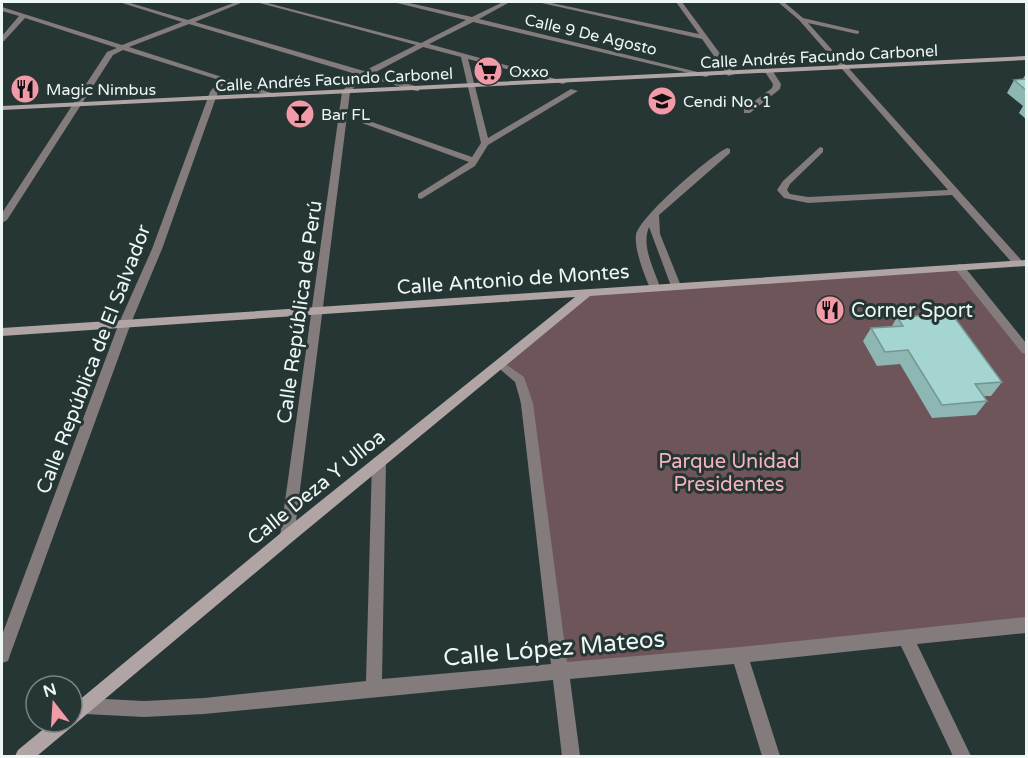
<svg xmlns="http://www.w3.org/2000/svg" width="1028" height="758" font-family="'Varela Round',sans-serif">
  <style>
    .green { fill: #6d5559 }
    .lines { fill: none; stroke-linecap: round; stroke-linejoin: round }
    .street { fill: #837b7c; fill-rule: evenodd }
    .secondary { fill: #b0a4a5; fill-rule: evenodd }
    .wall { fill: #8eb7b4 }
    .building { fill: #a5d5d1; stroke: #749592; stroke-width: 1.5 }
    .labels { text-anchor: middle; stroke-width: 6; stroke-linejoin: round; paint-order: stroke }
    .far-street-label { font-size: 16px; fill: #edf7f6; stroke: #263634 }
    .far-poi-label { font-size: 16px; fill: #edf7f6; stroke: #263634; text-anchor: start }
    .street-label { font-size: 20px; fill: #edf7f6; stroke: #263634 }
    .poi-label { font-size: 20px; fill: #edf7f6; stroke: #263634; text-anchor: start }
    .park-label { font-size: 20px; fill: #f7b3bd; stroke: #263634 }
    .near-street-label { font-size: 24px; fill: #edf7f6; stroke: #263634 }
  </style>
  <rect width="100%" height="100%" fill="#263634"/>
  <path class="green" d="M958,270L1026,353V631L557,677L517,375L504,364L587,295Z"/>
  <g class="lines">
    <path class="street" d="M119,2H127L188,20L236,2H243L195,22L364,71L416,45L256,2H264L421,43L466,20L397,3L396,2H405L472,17L503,2H510L479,19L710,75L706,77L473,22L429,44L567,82L563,84L468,59L488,138L571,89L578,91L488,145L475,166L421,199L418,198V194L469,162L362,123L369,121L472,157L481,143L461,57L423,47L372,74L419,87V91H416L366,77L358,83L350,92L294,537L292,542L287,544L282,542L280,537L342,92L352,79L359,75L189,24L129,47L278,95L274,97L225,82L218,92L162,249L131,323L10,655L8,661L2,663V635L119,323L152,249L210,92L219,80L123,50L113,55L7,220L2,223V213L107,52L117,48L25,18L4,41L2,42V36L19,16L2,11V7L122,45L182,22Z
      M537,2H547L699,34L676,2H682L735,74L728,76L702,39Z
      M778,2H784L803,18L859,31V33L857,34L808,23L1023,262L1024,264L1023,266H1015L952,195L808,203L784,198L777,190L783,181L820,147L823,148V152L790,184L787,190L790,194L808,197L948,190L799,20Z
      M766,70H772L781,84L780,89L750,113H744V109L772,88L773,84L765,72Z
      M727,148L730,149V153L659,215L660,234L681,286L680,288H672L671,286L649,227C641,246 654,269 660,287L659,290H651C645,277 634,249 636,235C639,217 710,156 727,148Z
      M959,264L963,265L1026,343V354L1022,353L955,269L954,267Z
      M501,361L524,377L533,403L567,662L740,647L1026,617V633L917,644L971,756H953L901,646L750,662L780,756H762L734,664L570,679L580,756H562L553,680L204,714L144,717L85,714L79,712L77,706L79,700L85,698L144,701L204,698L366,681L372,462L374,458L379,456L384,458L386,462L382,679L551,664L521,403L515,382L495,365Z"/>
    <path class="secondary" d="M1026,56V60L2,110V106Z
      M1026,260V266L590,296L292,542L37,756H15L18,750L52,722H72V706L282,532L575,297L2,336V328Z"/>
  </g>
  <path class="wall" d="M1026,74V119L1019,113L1023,106L1007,93L1014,80H1022Z
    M897,317L1002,382L991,396H984L987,401L976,415L932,418L900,364L877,366L863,341L871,328L892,326Z"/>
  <path class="building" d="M1026,79V90L1014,80Z
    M952,314L1002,382L975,384L987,401L942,405L908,350L885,352L871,328L903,326L897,317Z"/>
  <defs>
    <g id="supermarket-disc" transform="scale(1.5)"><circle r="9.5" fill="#f39aa8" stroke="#263634"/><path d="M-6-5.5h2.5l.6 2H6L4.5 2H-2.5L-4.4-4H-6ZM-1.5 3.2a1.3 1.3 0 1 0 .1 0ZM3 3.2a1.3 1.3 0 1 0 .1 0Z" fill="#111"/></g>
    <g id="restaurant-disc" transform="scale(1.5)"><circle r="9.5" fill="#f39aa8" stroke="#263634"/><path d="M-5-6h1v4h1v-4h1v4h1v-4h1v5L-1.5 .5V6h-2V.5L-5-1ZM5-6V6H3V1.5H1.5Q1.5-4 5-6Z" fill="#111"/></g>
    <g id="school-disc" transform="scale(1.5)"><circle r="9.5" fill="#f39aa8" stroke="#263634"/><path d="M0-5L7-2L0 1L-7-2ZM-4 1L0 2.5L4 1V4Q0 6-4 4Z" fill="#111"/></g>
    <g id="bar-disc" transform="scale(1.5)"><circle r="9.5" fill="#f39aa8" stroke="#263634"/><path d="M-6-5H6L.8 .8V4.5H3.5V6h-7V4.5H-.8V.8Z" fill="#111"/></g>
  </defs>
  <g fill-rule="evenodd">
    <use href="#supermarket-disc" x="488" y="71"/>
    <use href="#restaurant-disc" x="25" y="89"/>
    <use href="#school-disc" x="662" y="101"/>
    <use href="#bar-disc" x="300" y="114"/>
    <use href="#restaurant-disc" x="830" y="310"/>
  </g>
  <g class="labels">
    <g class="far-street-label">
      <text transform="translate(591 34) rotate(13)" y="6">Calle 9 De Agosto</text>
      <text transform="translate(819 56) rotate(-3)" y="6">Calle Andrés Facundo Carbonel</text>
      <text transform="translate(334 79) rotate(-3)" y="6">Calle Andrés Facundo Carbonel</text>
    </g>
    <g class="far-poi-label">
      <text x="509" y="77">Oxxo</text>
      <text x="46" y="95">Magic Nimbus</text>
      <text x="683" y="107">Cendi No. 1</text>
      <text x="321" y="120">Bar FL</text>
    </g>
    <g class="street-label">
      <text transform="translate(513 279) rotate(-4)" y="7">Calle Antonio de Montes</text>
      <text transform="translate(299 312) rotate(-82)" y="7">Calle República de Perú</text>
      <text transform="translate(93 359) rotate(-69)" y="7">Calle República de El Salvador</text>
      <text transform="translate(316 487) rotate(-39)" y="7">Calle Deza Y Ulloa</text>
    </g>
    <g class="poi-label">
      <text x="851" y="317">Corner Sport</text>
    </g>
    <g class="park-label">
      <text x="729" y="468">Parque Unidad<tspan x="729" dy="23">Presidentes</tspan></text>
    </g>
    <g class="near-street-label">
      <text transform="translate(554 648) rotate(-5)" y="8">Calle López Mateos</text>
    </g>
  </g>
  <rect width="1028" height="758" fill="none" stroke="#edf7f6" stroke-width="6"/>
  <g transform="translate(54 704) rotate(343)"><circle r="28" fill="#263634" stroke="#768382" stroke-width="1.5"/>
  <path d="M0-4.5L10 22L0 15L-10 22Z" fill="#f39aa8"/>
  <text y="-9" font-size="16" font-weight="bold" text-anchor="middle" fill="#edf7f6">N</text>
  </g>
</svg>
